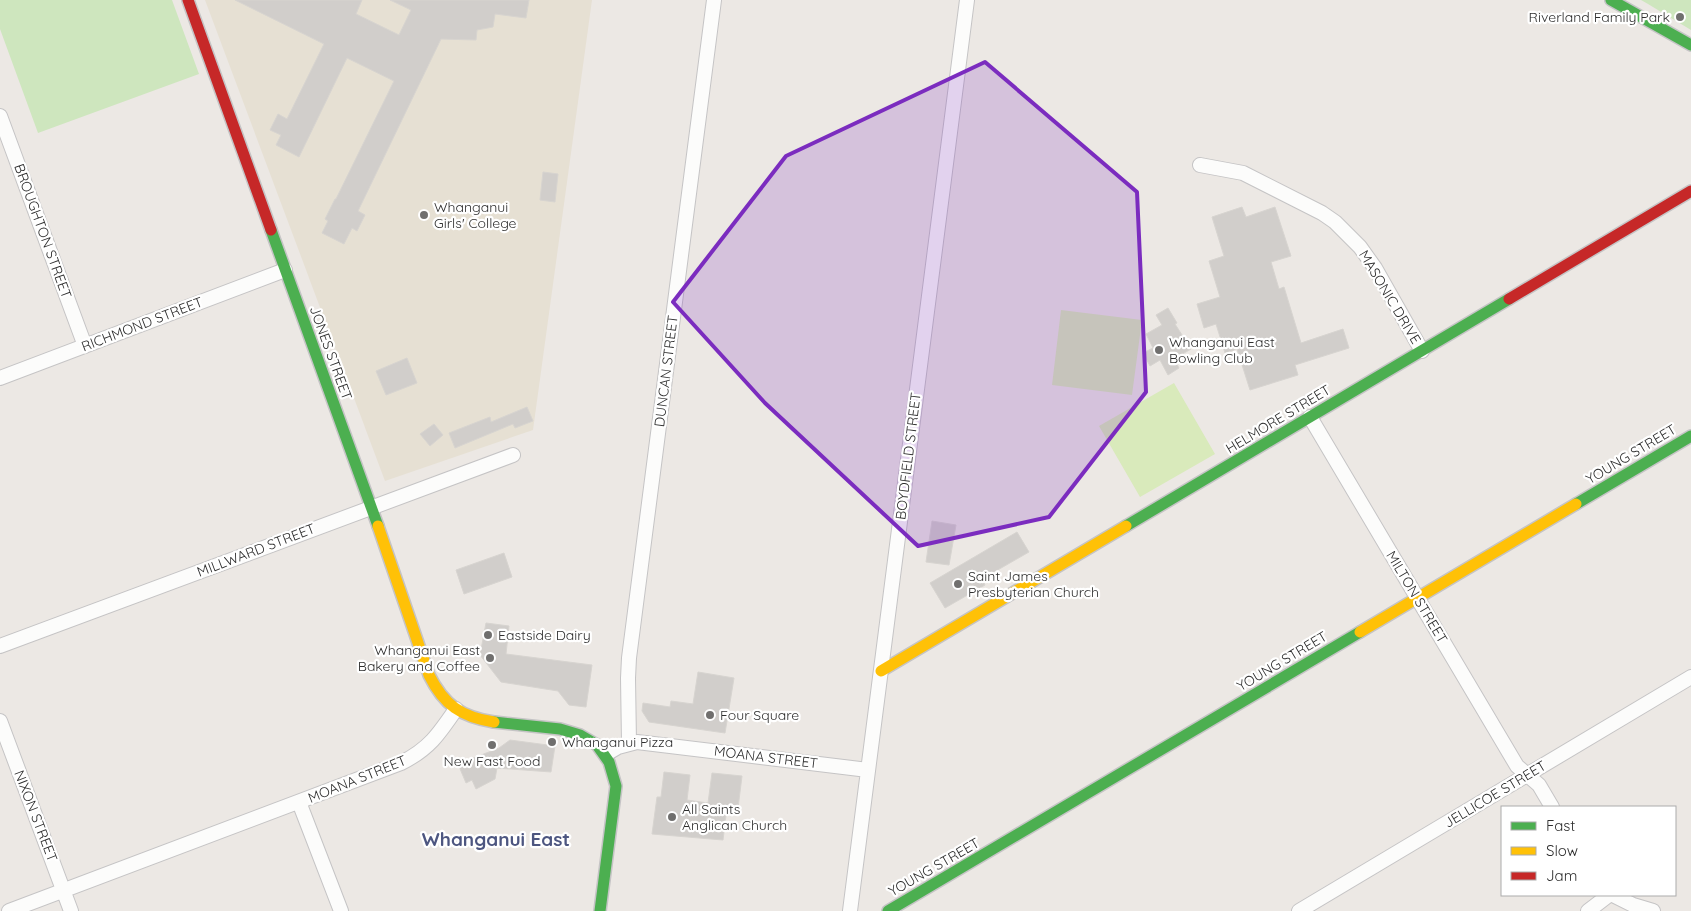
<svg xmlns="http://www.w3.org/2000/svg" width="1691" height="911" font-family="Quicksand,sans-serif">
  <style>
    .education { fill: #e6e0d3 }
    .green { fill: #cee6be }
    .pitch { fill: #d9eabb }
    .building { fill: #d1cecb; stroke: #d7d4d0 }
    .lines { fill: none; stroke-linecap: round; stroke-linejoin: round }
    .street-casing { stroke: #c5c4c5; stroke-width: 16 }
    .fast-casing { stroke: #c5c4c5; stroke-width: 14 }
    .slow-casing { stroke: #c5c4c5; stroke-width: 14 }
    .jam-casing { stroke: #c5c4c5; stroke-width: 14 }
    .street { stroke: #fcfcfb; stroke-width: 14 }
    .fast { stroke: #4caf50; stroke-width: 11 }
    .slow { stroke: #ffc107; stroke-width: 11 }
    .jam { stroke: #c62828; stroke-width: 11 }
    .marked { fill: #7b2cbf; fill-opacity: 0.2; stroke: #7b2cbf; stroke-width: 4; stroke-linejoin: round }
    .poi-dot { fill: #706f6e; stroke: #fff; stroke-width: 2 }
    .labels { text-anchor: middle; stroke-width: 4.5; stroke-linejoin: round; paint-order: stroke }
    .poi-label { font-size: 14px; fill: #2e2e2e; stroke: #fff; text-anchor: start }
    .street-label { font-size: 14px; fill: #2e2e2e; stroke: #fff }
    .district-label { font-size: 19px; font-weight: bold; fill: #4d5680; stroke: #fff }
  </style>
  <rect width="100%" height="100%" fill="#ece8e4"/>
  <path class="education" d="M205,0H592L533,430L385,481Z"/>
  <path class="green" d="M0,0H172L199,74L38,133L0,29Z
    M1641,0H1691V30L1648,4Z"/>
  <path class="pitch" d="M1061,310L1142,320L1132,395L1052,385Z
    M1174,383L1215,454L1140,497L1099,426Z"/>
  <path class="building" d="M235,0H362L356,14L399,35L411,10L390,0H529L526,18L495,14L493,27L477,30L476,40L441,39L358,211L365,215L357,231L352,228L344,244L322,233L328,221L325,219L335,199H336L394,81L347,58L299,157L276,145L281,135L270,130L278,114L287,119L324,44Z
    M543,172L558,174L555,202L540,200Z
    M1242,207L1246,217L1275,207L1291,256L1271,262L1279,289L1284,287L1301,343L1343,329L1349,348L1295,365L1298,375L1250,390L1237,349L1225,353L1216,324L1204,328L1197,304L1220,297L1209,261L1224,256L1212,217Z
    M1168,308L1177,323L1175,324L1191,349L1174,359L1179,368L1168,375L1160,360L1150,366L1143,353L1153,348L1146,334L1162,325L1156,315Z
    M407,358L417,383L386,395L376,371Z
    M527,407L533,421L515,428L513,424L455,448L449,433L490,417L491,422Z
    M434,424L443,435L430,446L420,434Z
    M932,521L956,525L949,565L926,562Z
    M1017,532L1029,552L982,579L985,585L945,608L930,583Z
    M504,553L512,577L464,594L456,570Z
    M486,623L509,626L506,654L592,665L586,707L569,705L558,691L501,682L480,655Z
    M698,672L734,678L725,733L649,722L642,711L643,703L670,707L671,701L693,704Z
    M510,740L555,746L551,772L497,768L495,779L476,789L472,780L466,783L458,764L499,748Z
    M664,772L690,775L687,800L708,803L712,773L742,776L738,808L727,807L723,840L652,834L657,797H661Z"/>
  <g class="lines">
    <g class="street-casing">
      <path id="street" d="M0,116L85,346
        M1200,165L1243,173L1322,213L1335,222L1360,247L1375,268L1422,351
        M0,378L285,270
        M1310,417L1517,766L1539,785L1552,807
        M0,646L513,455
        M0,721L71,911
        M629,743L628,678L629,658L714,0
        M606,754L618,747L637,742L868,770
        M299,802L341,911
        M1613,895L1633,905L1653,911
        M9,911L401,763C429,749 439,734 456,709
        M850,911L967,0
        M1299,911L1691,677
        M1588,911L1609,895"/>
    </g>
    <g class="fast-casing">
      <path id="fast" d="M1611,0L1691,45
        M271,230L378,526
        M1576,504L1691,436
        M1126,526L1509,299
        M494,722L560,729L580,735L597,745L609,762L616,786L600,911
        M888,911L1360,632"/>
    </g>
    <g class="slow-casing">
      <path id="slow" d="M378,526L429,675C444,705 461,717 494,722
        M1360,632L1576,504
        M881,671L1126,526"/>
    </g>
    <g class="jam-casing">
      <path id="jam" d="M188,0L271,230
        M1509,299L1691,191"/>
    </g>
    <use href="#street" class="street"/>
    <use href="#fast" class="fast"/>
    <use href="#slow" class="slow"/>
    <use href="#jam" class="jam"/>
  </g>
  <path class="marked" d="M985,62L1137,192L1146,392L1049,517L918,546L765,403L673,302L786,156Z"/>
  <g class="poi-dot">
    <circle cx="1680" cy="17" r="5"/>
    <circle cx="424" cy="215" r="5"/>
    <circle cx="1159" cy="350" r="5"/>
    <circle cx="958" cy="584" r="5"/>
    <circle cx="488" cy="635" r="5"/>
    <circle cx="490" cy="658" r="5"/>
    <circle cx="710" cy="715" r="5"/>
    <circle cx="552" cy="742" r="5"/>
    <circle cx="492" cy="745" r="5"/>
    <circle cx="672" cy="817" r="5"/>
  </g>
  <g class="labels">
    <g class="poi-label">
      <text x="1670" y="22" text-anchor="end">Riverland Family Park</text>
      <text x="434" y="212">Whanganui<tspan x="434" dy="16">Girls' College</tspan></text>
      <text x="1169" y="347">Whanganui East<tspan x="1169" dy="16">Bowling Club</tspan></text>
      <text x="968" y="581">Saint James<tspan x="968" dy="16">Presbyterian Church</tspan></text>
      <text x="498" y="640">Eastside Dairy</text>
      <text x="480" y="655" text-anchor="end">Whanganui East<tspan x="480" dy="16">Bakery and Coffee</tspan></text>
      <text x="720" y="720">Four Square</text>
      <text x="562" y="747">Whanganui Pizza</text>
      <text x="492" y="766" text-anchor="middle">New Fast Food</text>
      <text x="682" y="814">All Saints<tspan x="682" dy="16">Anglican Church</tspan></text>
    </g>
    <g class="street-label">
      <text transform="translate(43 231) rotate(70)" y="5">BROUGHTON STREET</text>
      <text transform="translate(1390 297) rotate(59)" y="5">MASONIC DRIVE</text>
      <text transform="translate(142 324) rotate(-21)" y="5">RICHMOND STREET</text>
      <text transform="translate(331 353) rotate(70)" y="5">JONES STREET</text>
      <text transform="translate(666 371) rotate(-83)" y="5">DUNCAN STREET</text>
      <text transform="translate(1278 419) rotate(-31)" y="5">HELMORE STREET</text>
      <text transform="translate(1631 454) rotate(-31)" y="5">YOUNG STREET</text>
      <text transform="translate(908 456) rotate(-83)" y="5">BOYDFIELD STREET</text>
      <text transform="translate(256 550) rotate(-21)" y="5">MILLWARD STREET</text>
      <text transform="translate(1417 597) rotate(59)" y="5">MILTON STREET</text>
      <text transform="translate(1282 661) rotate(-31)" y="5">YOUNG STREET</text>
      <text transform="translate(766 757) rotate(7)" y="5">MOANA STREET</text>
      <text transform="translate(357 779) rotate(-22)" y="5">MOANA STREET</text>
      <text transform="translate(1495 794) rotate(-31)" y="5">JELLICOE STREET</text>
      <text transform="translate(36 816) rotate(69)" y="5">NIXON STREET</text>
      <text transform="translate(934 867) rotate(-30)" y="5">YOUNG STREET</text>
    </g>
    <g class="district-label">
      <text x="496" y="846">Whanganui East</text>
    </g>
  </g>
  <rect x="1501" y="806" width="175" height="90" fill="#ffffff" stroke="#ababab"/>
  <rect x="1511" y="822" width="25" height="8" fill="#4caf50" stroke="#ababab"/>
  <text x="1546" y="831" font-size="15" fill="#2e2e2e">Fast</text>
  <rect x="1511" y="847" width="25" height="8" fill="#ffc107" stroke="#ababab"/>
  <text x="1546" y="856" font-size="15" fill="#2e2e2e">Slow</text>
  <rect x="1511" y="872" width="25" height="8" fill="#c62828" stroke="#ababab"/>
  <text x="1546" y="881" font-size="15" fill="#2e2e2e">Jam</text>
</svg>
